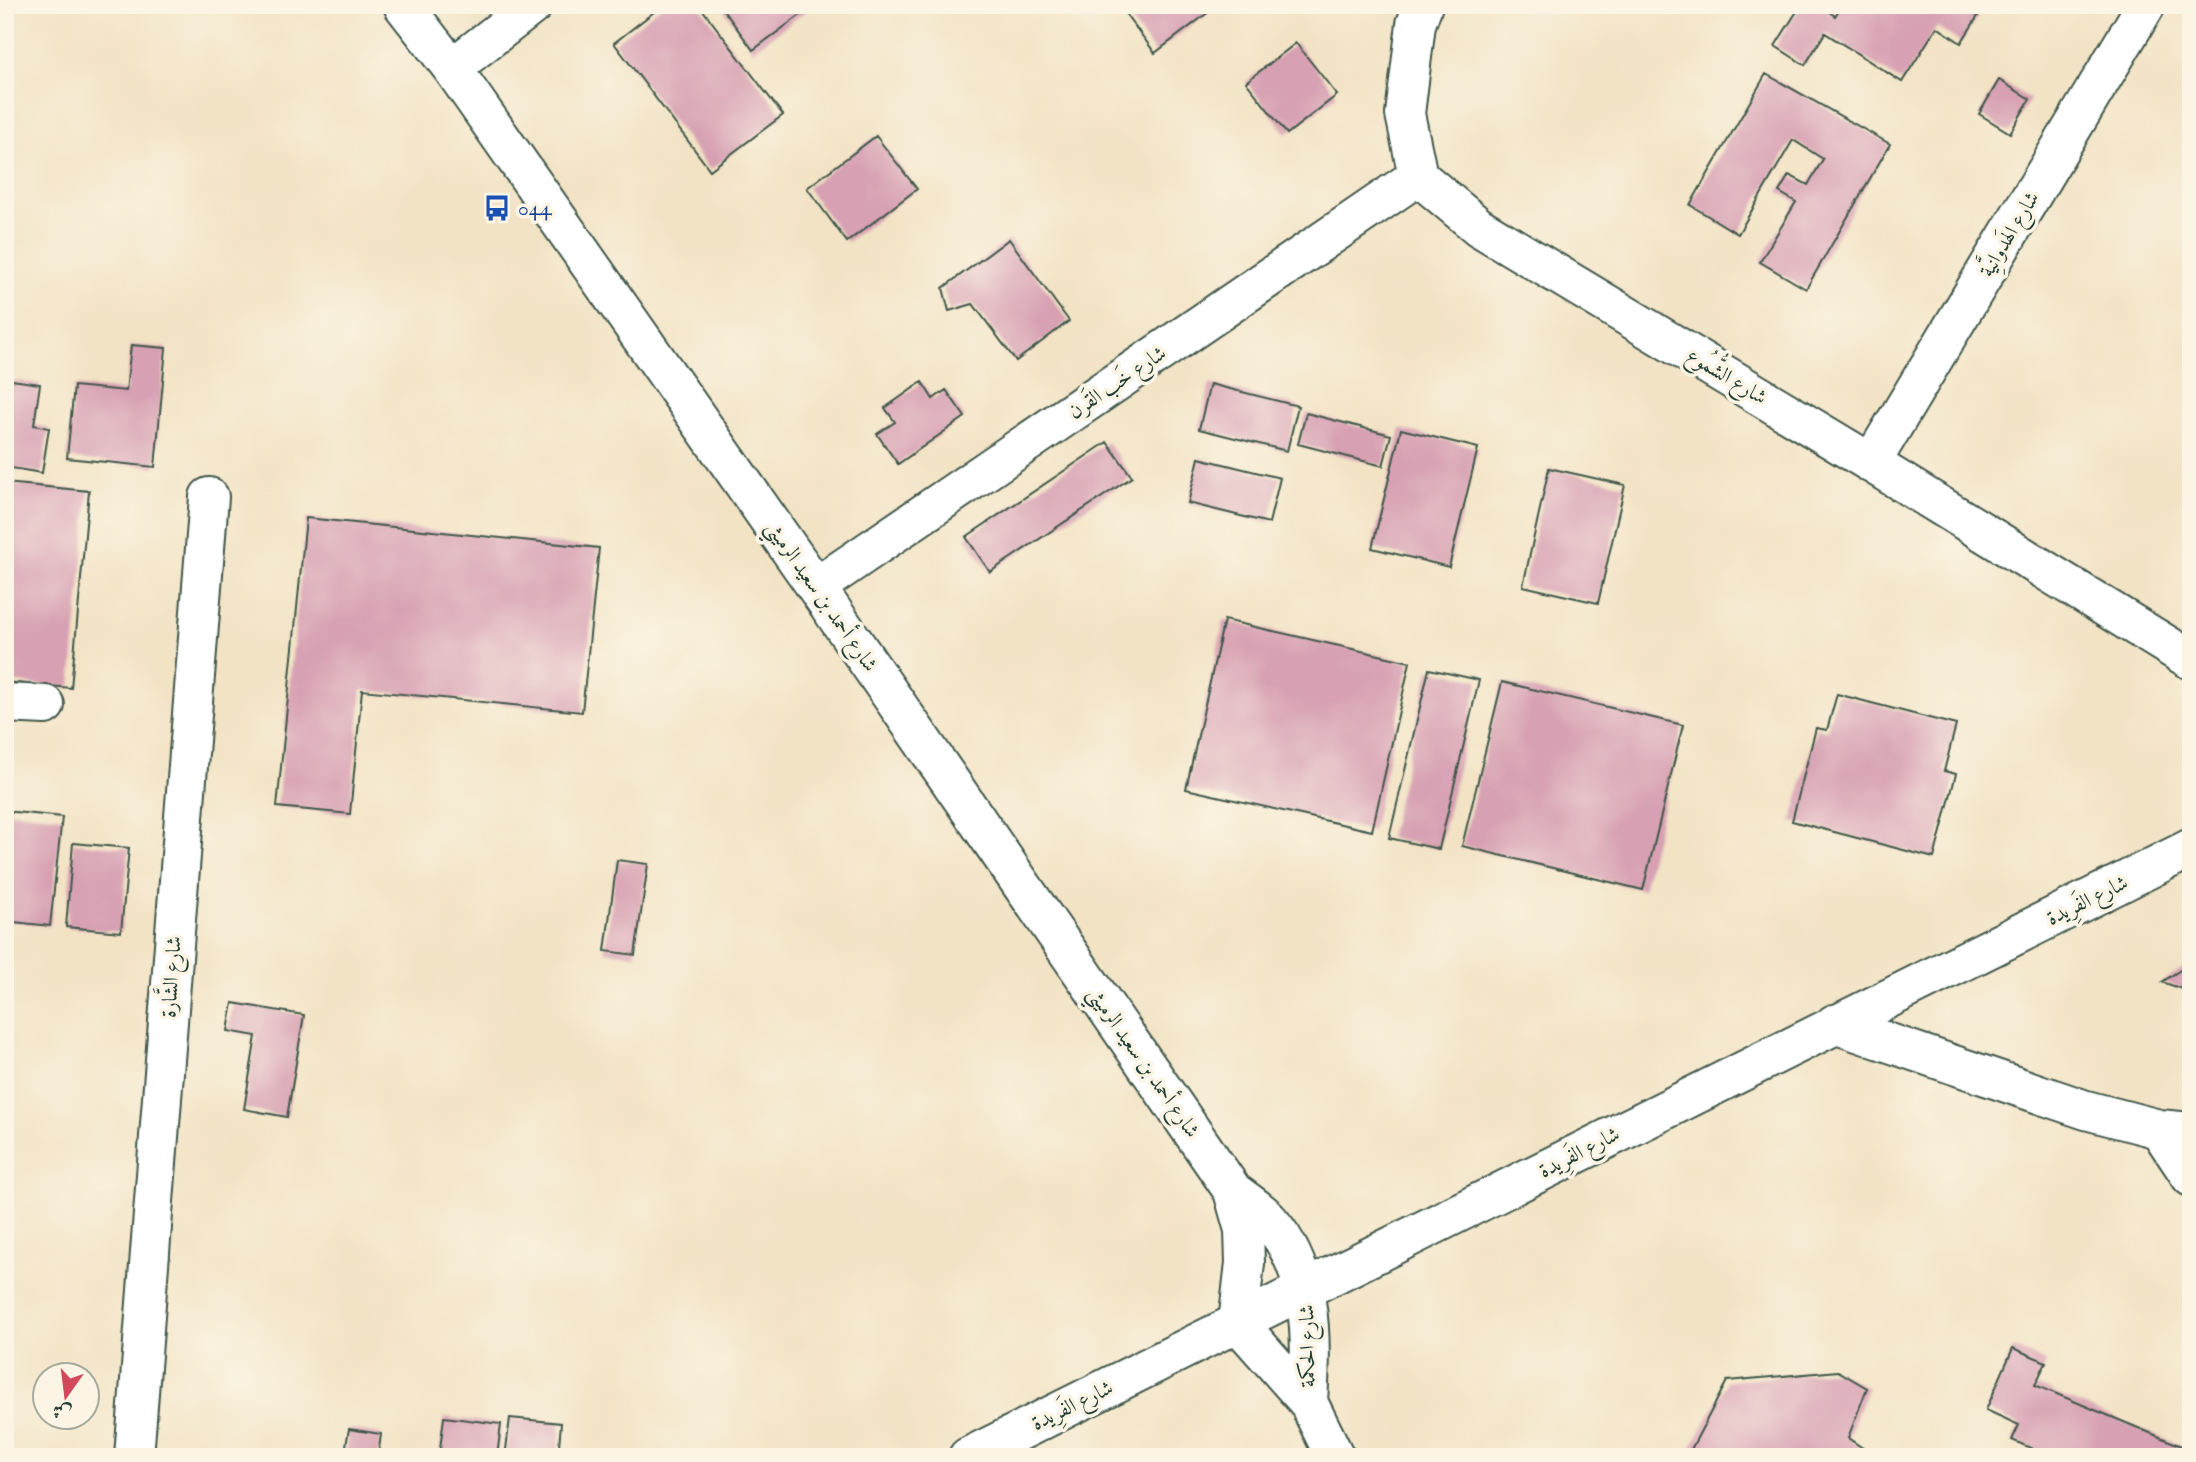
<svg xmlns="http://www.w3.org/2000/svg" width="2196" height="1462" font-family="'IM FELL Double Pica',Amiri,serif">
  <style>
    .building { fill: #d7a0b3 }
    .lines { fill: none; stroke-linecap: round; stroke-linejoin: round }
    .minor-casing { stroke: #3f564a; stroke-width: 42 }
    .minor { stroke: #fff; stroke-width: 38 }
    .labels { text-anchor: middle; stroke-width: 7; stroke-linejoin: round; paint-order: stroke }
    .transit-label { font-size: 21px; fill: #164399; stroke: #fcf5e5; text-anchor: start }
    .street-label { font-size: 21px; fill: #1f3d34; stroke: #fcf5e5 }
  </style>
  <rect width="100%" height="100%" fill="#fcf5e5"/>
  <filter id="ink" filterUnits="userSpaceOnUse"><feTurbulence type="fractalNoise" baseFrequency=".0143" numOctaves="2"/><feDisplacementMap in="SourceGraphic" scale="14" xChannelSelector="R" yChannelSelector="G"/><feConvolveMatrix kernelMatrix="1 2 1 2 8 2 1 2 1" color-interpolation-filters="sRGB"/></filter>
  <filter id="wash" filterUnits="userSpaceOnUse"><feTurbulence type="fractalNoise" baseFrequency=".00686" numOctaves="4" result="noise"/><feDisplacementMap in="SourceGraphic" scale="28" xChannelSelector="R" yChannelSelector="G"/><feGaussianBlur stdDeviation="1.57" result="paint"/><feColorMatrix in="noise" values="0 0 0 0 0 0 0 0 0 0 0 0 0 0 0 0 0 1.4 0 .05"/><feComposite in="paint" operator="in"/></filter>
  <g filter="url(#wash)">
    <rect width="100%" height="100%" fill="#f2e3c5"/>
    <g id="blocks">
      <path class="building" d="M663,5H699L783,115L710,170L614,43Z
        M720,5H814L753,50Z
        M908,5H923L914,12Z
        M1119,5H1218L1155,53Z
        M1801,5H1819L1835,16L1842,5H1961L1978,16L1961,43L1937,27L1902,82L1825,33L1805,65L1775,46Z
        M1296,43L1337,95L1287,134L1246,82Z
        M1766,74L1890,144L1806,289L1760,262L1796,202L1779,192L1789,175L1808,185L1823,159L1793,140L1738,234L1690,205Z
        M1999,80L2030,99L2010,133L1979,114Z
        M876,136L917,189L847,242L807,188Z
        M1009,239L1069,321L1016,361L973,304L949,311L943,288Z
        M131,345L166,348L155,467L67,458L74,386L126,391Z
        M5,379L40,384L34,425L49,428L42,473L5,467Z
        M922,382L933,399L946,390L965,417L898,464L877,434L895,422L885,408Z
        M1210,384L1298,406L1287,451L1199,429Z
        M1306,413L1391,435L1383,466L1298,444Z
        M1401,429L1478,448L1449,567L1372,548Z
        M1107,442L1132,477L990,572L966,537Z
        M1199,458L1280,478L1269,523L1188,503Z
        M1549,468L1625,485L1598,603L1523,586Z
        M5,483L89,491L71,688L5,682Z
        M306,518L599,548L582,712L362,690L350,814L277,807Z
        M1224,620L1410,662L1372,831L1186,789Z
        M1429,669L1479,680L1439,849L1389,838Z
        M1502,682L1683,725L1643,890L1462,846Z
        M1837,694L1956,725L1944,771L1956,774L1934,858L1792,821L1816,728L1827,730Z
        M5,811L62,817L50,926L5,921Z
        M73,843L129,848L121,932L66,927Z
        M617,860L648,864L635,955L605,951Z
        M2191,963V992L2162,982Z
        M233,1003L304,1015L287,1117L244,1109L256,1036L228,1031Z
        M2013,1348L2046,1362L2035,1385L2191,1450V1457H2051L2012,1440L2019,1425L1986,1410Z
        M1838,1371L1867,1388L1848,1438L1876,1457H1687L1727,1381Z
        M444,1417L501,1424L497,1457H439Z
        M510,1418L561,1423L558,1457H505Z
        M349,1429L381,1434L378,1457H344Z"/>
    </g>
  </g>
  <g filter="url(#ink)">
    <use href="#blocks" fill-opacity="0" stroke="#3f564a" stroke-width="2"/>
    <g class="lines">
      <g class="minor-casing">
        <path id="minor" d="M403,5L452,68L816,587L1233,1191C1243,1199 1254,1206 1263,1214C1314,1265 1312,1337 1308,1402
          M1423,5L1416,24L1405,114L1418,176L1479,227L1871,463L2191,660
          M452,68L533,5
          M1871,463L2146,5
          M816,587L1418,176
          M5,703L45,705
          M1834,1024L2086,1110L2159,1129L2191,1132
          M2159,1129L2191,1177
          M1233,1191L1244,1230L1245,1263L1238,1323
          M1238,1323L1308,1402L1335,1457
          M134,1457L209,497
          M968,1457L2191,848"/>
      </g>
      <use href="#minor" class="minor"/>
    </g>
  </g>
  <defs>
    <g id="bus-bare" transform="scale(2.1)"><path d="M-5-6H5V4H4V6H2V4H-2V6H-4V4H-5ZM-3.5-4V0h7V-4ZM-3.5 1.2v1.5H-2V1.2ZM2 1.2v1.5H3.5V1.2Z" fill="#1a4fb4" stroke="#fcf5e5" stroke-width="2.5" paint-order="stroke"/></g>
  </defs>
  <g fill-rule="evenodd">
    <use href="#bus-bare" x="497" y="208"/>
  </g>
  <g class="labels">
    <g class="transit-label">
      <text x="518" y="215">044</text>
    </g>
    <g class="street-label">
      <text transform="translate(2009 234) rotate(-59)" y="7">شارع الهَدوانِيَّة</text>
      <text transform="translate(1727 376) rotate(31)" y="7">شارع الشُّمُوع</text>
      <text transform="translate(1117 382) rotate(-34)" y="7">شارع خَب القَرن</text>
      <text transform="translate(822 596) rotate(55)" y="7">شارع أحمد بن سعيد الرميثي</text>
      <text transform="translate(2087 900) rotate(-26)" y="7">شارع الفَرِيدة</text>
      <text transform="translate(171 977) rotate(-86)" y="7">شارع الشَّارة</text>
      <text transform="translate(1144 1062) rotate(55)" y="7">شارع أحمد بن سعيد الرميثي</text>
      <text transform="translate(1579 1152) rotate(-27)" y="7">شارع الفَرِيدة</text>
      <text transform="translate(1307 1346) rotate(-91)" y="7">شارع الحكمة</text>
      <text transform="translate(1072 1405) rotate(-26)" y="7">شارع الفَرِيدة</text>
    </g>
  </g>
  <rect width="2196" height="1462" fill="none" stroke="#fcf5e5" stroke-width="28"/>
  <g transform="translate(66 1396) rotate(194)"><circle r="33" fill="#fcf5e5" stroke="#a4ab9e" stroke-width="2"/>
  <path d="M0-5L12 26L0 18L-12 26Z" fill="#d1495b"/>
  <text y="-10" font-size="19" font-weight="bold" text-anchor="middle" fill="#1f3d34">ش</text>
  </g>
</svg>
